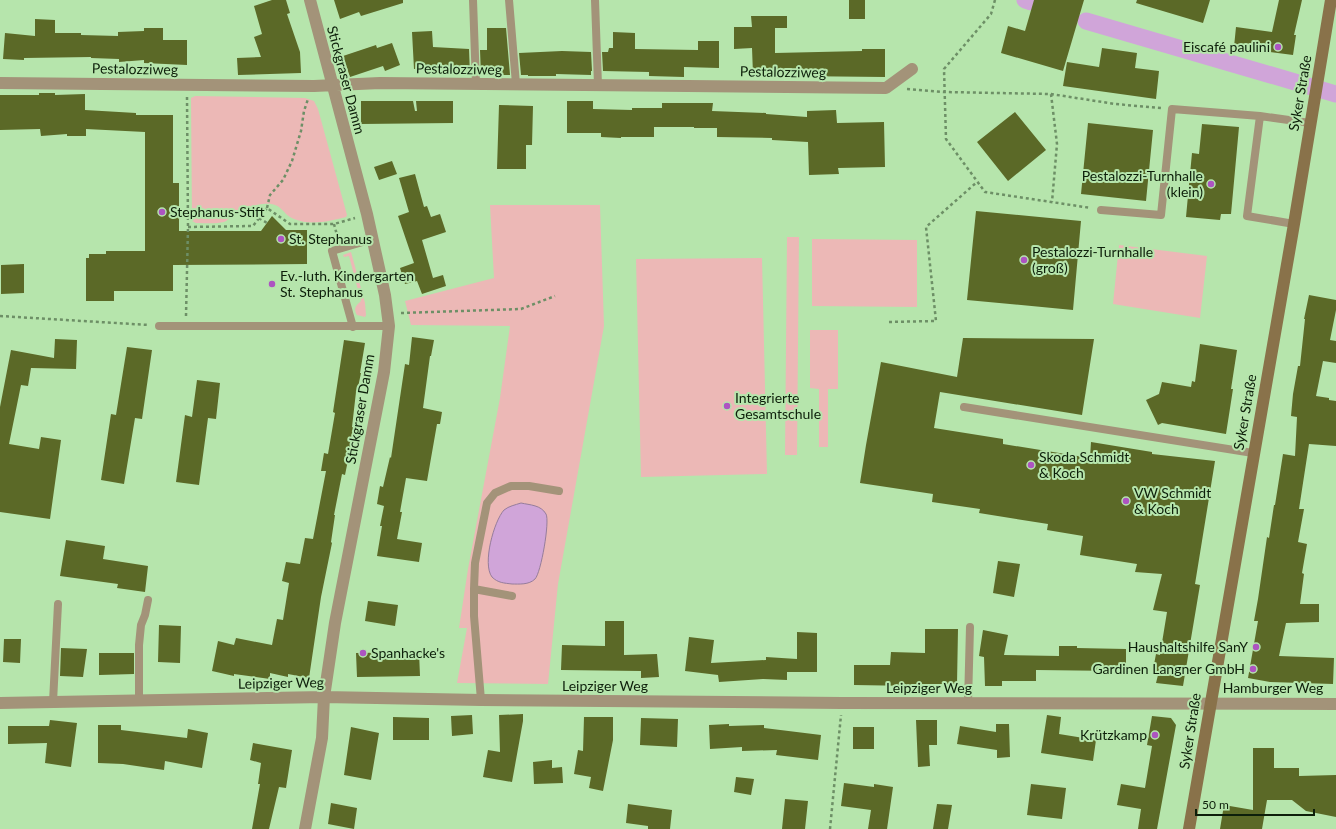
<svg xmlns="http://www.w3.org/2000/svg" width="1336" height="829" font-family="Lato,sans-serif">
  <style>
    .green { fill: #ecb8b6 }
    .water { fill: #d0a5d9; stroke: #967d9b }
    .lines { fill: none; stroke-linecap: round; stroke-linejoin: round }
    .canal { stroke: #d0a5d9; stroke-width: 17 }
    .building { fill: #5b6927 }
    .path { stroke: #6d8f66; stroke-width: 2.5; stroke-dasharray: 3 3; stroke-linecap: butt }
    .lane { stroke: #a39379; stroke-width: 8 }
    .street { stroke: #a39379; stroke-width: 12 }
    .secondary { stroke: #89724a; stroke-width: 12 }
    .poi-dot { fill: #ad54c1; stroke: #b6e5ac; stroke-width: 1.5 }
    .labels { text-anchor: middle; stroke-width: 4; stroke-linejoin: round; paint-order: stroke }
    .poi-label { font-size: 14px; fill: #0d1f0a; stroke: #b6e5ac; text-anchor: start }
    .street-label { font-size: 14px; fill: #0d1f0a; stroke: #b6e5ac }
  </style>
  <rect width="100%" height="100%" fill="#b6e5ac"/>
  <path class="green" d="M195,96L305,98L314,101L318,109L347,215L346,217C330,221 311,226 294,219C281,214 283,202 263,204C252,205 240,210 231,216C229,218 227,221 224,222C216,224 204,223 196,223L192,221L191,98Z
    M490,205H600L604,326L558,584L548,684L457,683L467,628H459L468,569L500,398L510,326L411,325L405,301L494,278Z
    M787,237H799L797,455H785Z
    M812,239L917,240V307L812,306Z
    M1119,245L1207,256L1200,318L1113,304Z
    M351,252L365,303L366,315L365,317L357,315C353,308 356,306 361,301L349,256L344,257L343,255Z
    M762,258L767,474L641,477L636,259Z
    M810,330H838V389H828V447H819V389L810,388Z"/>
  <path class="water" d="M521,503C530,505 541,505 546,514C550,521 541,573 535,579C529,585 519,584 512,584C504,583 498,583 492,577C482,564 494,521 504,510C509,506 515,505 521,503Z"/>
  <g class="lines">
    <path class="canal" d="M1025,0L1031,2
      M1086,21L1336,94"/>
  </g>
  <path class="building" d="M272,0H286L290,13L287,14L300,52L301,73L238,75L237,58L261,57L254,37L262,34L254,6Z
    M334,0H403V3L361,16L359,12L340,19Z
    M849,0H865V19H849Z
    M1034,0H1084L1063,71L1001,53L1008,26L1025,31Z
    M1137,0H1210L1203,23L1136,3Z
    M1279,0H1302L1294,35H1296L1293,55L1234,47L1236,27L1272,32Z
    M751,16H787V28H775V53L862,51V49H885V77L791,76V73L753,74L752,48L734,49V27H752Z
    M35,19L55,20V33H81V35L118,36V32L144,31V28H163V40H187V65L144,63V60L119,62V59L91,58V57L24,58V60L3,59L5,33L35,36Z
    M487,28H506L510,75H481L480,50H487Z
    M432,31L433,47L469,49L470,75L445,74V67L414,69L412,32Z
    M613,32L635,33V49L698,50V41H719V68L684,67V77L649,76V72L603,71L602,52H608L609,48H613Z
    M392,43L400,65L385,71L383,66L350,77L343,56L376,45L377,48Z
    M1102,48L1137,53L1135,68L1159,71L1156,99L1063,86L1067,62L1099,67Z
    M562,51L591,52L592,71H591V75L556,74V76H528V75H521L519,53Z
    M39,93H55V95L85,94V110L136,113V115H173V183H179V231H261L272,216L286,230H307V264L173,265V291H114V301H86V258H89V254H106V251H145V132L86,129V136H67V134L41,136L40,129L0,130V95H39Z
    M361,101H413L415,111H417L416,101H453V123L361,124Z
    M567,101H593V109L632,110V108H662V103H713L712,111L766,113V114L807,117V111L836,110L837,123L884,122L885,167L838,168L839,174L809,175L808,142L772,140V138L717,137V128H694V127H654V137H621V138L601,137V133H567Z
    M499,105L533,106L532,145H526V169H497Z
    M1015,112L1046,150L1008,181L977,142Z
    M1088,123L1153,130L1146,201L1081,194Z
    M1202,124L1239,127L1231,214H1221L1220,220L1186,217L1192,153L1199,154Z
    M392,161L397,174L379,180L374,167Z
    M415,174L424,207L427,206L431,217L440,214L446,232L422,240L433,278L443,275L446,286L422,294L417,281L405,284L400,268L414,263L398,216L409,212L399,178Z
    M976,211L1081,221L1073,310L967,300Z
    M24,264V293L1,294V265Z
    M1309,295L1336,300V310L1330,340L1336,341V363L1323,361L1316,396L1329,398V400L1336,401V446L1309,444L1299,509H1304L1298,542L1307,544L1302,573L1304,574L1300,604H1319V622L1286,623L1279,656L1334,658L1333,684L1270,682L1248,678L1258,621H1254L1258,599L1267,537L1269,538L1274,505H1275L1283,454L1295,456L1297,417L1291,416L1293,394L1298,366H1300L1305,319H1304Z
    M412,337L434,340L431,356H430L423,408L442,412L440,424H437L427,481L406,478L400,512H402L397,539L422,543L419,562L377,556L382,526H380L384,506L377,504L380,486L383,487L390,457L391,458L405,364L409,365Z
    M963,338L1094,339L1082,415L940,392L934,428L1003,439V444L1090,458L1091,442L1152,452V454L1215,461L1195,584L1200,585L1183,686L1156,683L1158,675H1152L1156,654L1160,655L1167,612L1153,610L1162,574L1135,572L1137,564L1080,555L1083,536L1047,530L1048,524L979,513L980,509L932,502L933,494L860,483L866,445L881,362L957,377Z
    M55,339L77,340L76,369L31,368L28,386L21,385L9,444L39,449L41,437L61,440L50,519L0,512V407L11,350L54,358Z
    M344,340L365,343L360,373H361L357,392H356L352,427L354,428L351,445L345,475L342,474L334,515H335L331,542L332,543L321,597L309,678L288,674V677L270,673V679L234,674V676L212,671L218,641L234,645L236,638L272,645L277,619L283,620L289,583L282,581L286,562L300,564L305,538L313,539L326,471H321L324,453L328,454L335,413L333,412Z
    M1200,344L1237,350L1231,389H1233L1226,434L1162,423L1158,425L1146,400L1159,394L1162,382L1191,387L1192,381L1195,382Z
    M127,347L152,350L142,419L135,418L124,484L101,480L111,414L116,415Z
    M197,380L220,383L216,419L208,418L199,485L176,482L185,415L192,417Z
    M66,540L105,546L103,559L148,566L145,592L117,588L118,584L60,576Z
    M998,561L1020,564L1014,597L993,593Z
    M368,601L398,605L395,626L365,621Z
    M605,621H624V655L657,654L659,677L641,678V671L561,670L562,645L605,646Z
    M159,625L181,626L180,663L158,662Z
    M925,629H958L957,684H914V686L854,685V665H890L891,652L925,653Z
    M983,630L1008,635L1004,655L1059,656V646H1077V648L1126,649V666H1119L1118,671L1036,670V681H1002V686H985L984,657L979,656Z
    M797,632L817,633V672H787V680L763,679L719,682L718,675L685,671L689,637L714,640L711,663L766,660V657L797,659Z
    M4,639H21L20,663L3,662Z
    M61,648L87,649L83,677L60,676Z
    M419,652L420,676L357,677L356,653Z
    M99,653H134V674L99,675Z
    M523,714V721L512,782L483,777L488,750L500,752L499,715Z
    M472,715L473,734L452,736L451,716Z
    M1047,715L1061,717L1059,734L1096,740L1093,761L1041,753Z
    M1152,716L1171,718L1176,725L1157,829H1138L1141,809L1117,805L1121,784L1145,788L1152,746L1147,745Z
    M393,717L429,718V740H393Z
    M584,717H613V740L603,791L589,788L591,777L574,774L578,750L583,751Z
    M641,718L678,719L677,747L640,745Z
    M50,720L77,723L71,767L45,763L47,743L8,744V726H49Z
    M916,720H937V745H929L930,766L918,767Z
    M729,724V726L764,725V728L821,735L818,760L776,755L777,750L742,751V747L710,749L709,725Z
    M996,724H1009L1010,757L997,758V750L957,744L960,726L996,732Z
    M98,725H121V730L187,738L188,729L208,733L202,768L165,761L164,770L123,764L98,763Z
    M351,727L379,733L371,780L344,775Z
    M853,727H874V749H853Z
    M253,743L292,750L286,788L279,787L269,829H252L260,784H258L261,763L250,760Z
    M1253,748H1274V768H1299V776L1336,775V817L1306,811L1292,800H1267L1262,829H1220L1224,805L1253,810Z
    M552,760V768L562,767L563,783L534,784L533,762Z
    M736,777L754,779L751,795L734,792Z
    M844,783L874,787V784L893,787L887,829H868L871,810L841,806Z
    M1031,784L1066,788L1062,819L1027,815Z
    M785,799L808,801L805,829H782Z
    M331,803L357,808L354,829L328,824Z
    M628,804L672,810L670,829H648V826L626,823Z
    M937,804L952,805L948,829H933Z"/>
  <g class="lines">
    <path class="path" d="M995,0L991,14L944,69L946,139L985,192L1091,208
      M907,89L944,92L1051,94L1115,104L1161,108
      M1051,94L1057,144L1052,202
      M267,208L270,195L283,180L292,161L301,131L304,111L308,99
      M259,218L267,223
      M334,224L338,239
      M188,227L253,226L267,208L290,224H334L355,218
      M401,313L521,309L555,296
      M0,316L149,325
      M186,316L188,227L187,97
      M889,322L936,321L926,227L977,182
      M830,829L841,715"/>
    <path class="lane" d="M473,0L476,84
      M509,0L516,84
      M595,0L598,85
      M1260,116L1247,216L1294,224
      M1101,210L1161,215L1172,109L1260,116L1310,123
      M159,326H389
      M353,327L332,251L373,239
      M964,407L1253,453
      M474,589L512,596
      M481,700L474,616V589L475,563L487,503L495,493L511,486H529L559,491
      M139,701V645L141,625L145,615L148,600
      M53,702L58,604
      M968,703L970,627"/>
    <path class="street" d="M0,83L314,86L380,83L886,88L912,69
      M0,703L324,697L481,700L842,703L1336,704
      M305,829L322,738L324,697L335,623L384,372L389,326L385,295L367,214L310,0"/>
    <path class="secondary" d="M1189,829L1294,224L1331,0"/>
  </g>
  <g class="poi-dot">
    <circle cx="1278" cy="47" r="4"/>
    <circle cx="1211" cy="184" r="4"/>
    <circle cx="162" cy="212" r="4"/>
    <circle cx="281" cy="239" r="4"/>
    <circle cx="1024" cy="260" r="4"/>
    <circle cx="272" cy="284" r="4"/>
    <circle cx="727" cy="406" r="4"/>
    <circle cx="1031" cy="465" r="4"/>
    <circle cx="1126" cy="501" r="4"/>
    <circle cx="1256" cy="647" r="4"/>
    <circle cx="363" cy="653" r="4"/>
    <circle cx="1253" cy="669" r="4"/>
    <circle cx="1155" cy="735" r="4"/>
  </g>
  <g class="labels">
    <g class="poi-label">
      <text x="1270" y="52" text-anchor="end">Eiscafé paulini</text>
      <text x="1203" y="181" text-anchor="end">Pestalozzi-Turnhalle<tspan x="1203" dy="16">(klein)</tspan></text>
      <text x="170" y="217">Stephanus-Stift</text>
      <text x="289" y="244">St. Stephanus</text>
      <text x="1032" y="257">Pestalozzi-Turnhalle<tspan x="1032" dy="16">(groß)</tspan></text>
      <text x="280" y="281">Ev.-luth. Kindergarten<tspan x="280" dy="16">St. Stephanus</tspan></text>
      <text x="735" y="403">Integrierte<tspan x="735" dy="16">Gesamtschule</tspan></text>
      <text x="1039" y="462">Skoda Schmidt<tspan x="1039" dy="16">&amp; Koch</tspan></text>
      <text x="1134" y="498">VW Schmidt<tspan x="1134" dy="16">&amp; Koch</tspan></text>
      <text x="1248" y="652" text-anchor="end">Haushaltshilfe SanY</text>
      <text x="371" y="658">Spanhacke's</text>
      <text x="1245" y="674" text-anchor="end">Gardinen Langner GmbH</text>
      <text x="1147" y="740" text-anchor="end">Krützkamp</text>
    </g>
    <g class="street-label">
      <text transform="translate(135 69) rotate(1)" y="5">Pestalozziweg</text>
      <text transform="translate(459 69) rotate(1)" y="5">Pestalozziweg</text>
      <text transform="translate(783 72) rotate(1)" y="5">Pestalozziweg</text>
      <text transform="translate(346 80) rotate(75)" y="5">Stickgraser Damm</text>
      <text transform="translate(1300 93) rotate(-80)" y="5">Syker Straße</text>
      <text transform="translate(360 409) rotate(-80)" y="5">Stickgraser Damm</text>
      <text transform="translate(1245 412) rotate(-80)" y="5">Syker Straße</text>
      <text transform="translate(281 683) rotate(-1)" y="5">Leipziger Weg</text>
      <text x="605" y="691">Leipziger Weg</text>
      <text x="929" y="693">Leipziger Weg</text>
      <text x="1273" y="693">Hamburger Weg</text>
      <text transform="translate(1190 731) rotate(-81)" y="5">Syker Straße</text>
    </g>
  </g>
  <path d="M1196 809v6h118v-6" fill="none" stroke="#0d1f0a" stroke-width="2"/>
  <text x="1202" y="809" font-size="12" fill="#0d1f0a" stroke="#b6e5ac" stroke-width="3" paint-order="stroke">50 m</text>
</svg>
